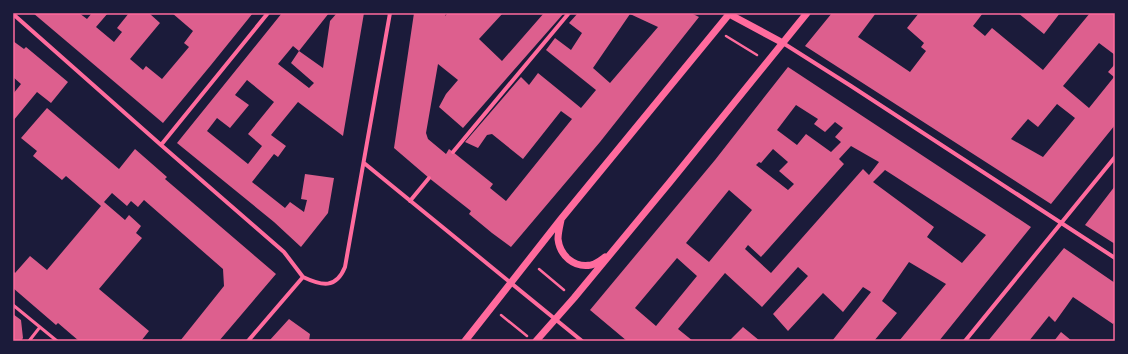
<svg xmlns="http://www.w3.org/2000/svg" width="1128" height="354" font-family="'IBM Plex Sans',sans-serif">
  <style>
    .building { fill: #dd5f8e; fill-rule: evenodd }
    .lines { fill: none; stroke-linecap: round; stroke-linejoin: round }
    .path { stroke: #ff6b9d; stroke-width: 2.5 }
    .service { stroke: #ff6b9d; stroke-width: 3 }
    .minor { stroke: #ff6b9d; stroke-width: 4 }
    .tertiary { stroke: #ff6b9d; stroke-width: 7 }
    .neatline { fill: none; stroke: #ff6b9d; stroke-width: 1.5 }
  </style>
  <rect width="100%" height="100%" fill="#1b1b3a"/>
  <path class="building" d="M33,13H79L87,19L92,13H108L96,27L114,42L122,32L117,28L129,13H150V14L160,23L130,59L143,70L146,66L162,79L189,47L184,43L193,31L172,13H253L211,65L163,123Z
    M282,13H329L299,51L323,68L330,21L337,13H364L343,136L298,102L271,135L286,146L278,157L274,154L252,182L285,208L290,202L304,212L307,200L301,199L305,174L334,178L328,213L301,247L274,222L177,143ZM293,46L299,51L291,63L314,83L309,88L278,64ZM247,80L274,102L248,134L262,146L248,164L207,131L217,118L230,128L249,105L235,95Z
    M414,13H446L445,16L448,13H503L479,39L502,61L544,13H564L463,128L439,107L446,94L458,80L438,64L426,133L428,139L446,154L449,149L453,152L493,184L490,188L506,201L572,119L561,111L523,159L492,134L487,135L478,148L465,142L521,77L529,85L538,73L581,108L596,90L546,50L555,38L571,50L582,33L569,23L578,13H691L699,17L600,142L511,247L492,233L469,214L471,211L429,178L394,148ZM630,14L658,27L610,83L593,68Z
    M832,13H876L858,37L910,72L926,51L921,47L924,43L907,28L919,13H983L973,26L985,36L992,28L1043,70L1090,13H1115V55L1099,43L1063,86L1089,108L1114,77L1108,72L1115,64V125L1051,204L805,46ZM1057,104L1075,118L1043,157L1011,139L1028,119L1038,127Z
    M1018,13H1060L1044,34Z
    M13,41L24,49L26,47L68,82L51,103L37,92L13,121V94L21,84L13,77Z
    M788,67L1031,227L939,341H899L946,284L909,262L882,301L897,313L874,341H832L871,292L863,287L843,312L823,293L788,331L773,314L808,276L798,267L762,307L725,273L678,329L693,341H627L590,310L715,160ZM796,105L818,119L814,124L825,132L835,122L843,128L835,137L841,142L831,152L806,134L797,145L777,130ZM851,146L879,162L869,175L863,169L771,273L745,249L748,245L761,257L844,164L839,159ZM773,149L788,162L779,171L794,184L788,190L756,165L759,162L761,163ZM885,170L986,235L962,263L927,237L934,227L873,182ZM729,190L752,210L709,262L686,243ZM677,258L697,276L656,326L635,308Z
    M47,108L119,169L135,149L167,177L165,179L276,274L219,341H180L224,286L223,269L144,200L138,207L131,201L127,206L112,193L104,202L125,220L129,215L141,226L136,233L142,238L99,289L149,331L141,341H79L58,323L56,325L13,288V271L15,273L30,256L47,270L101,206L66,176L62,180L33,156L37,151L21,138Z
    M1115,186V244L1085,225Z
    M1064,248L1115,283V321L1113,324L1073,297L1055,322L1049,316L1029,341H988Z
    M13,314L21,320L23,338L21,341H13Z
    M289,319L310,334L309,341H269Z
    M743,327L760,341H729Z
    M1061,332L1072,341H1054Z"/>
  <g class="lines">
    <path class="path" d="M726,36L757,55
      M539,269L564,290
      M501,315L527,336"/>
    <path class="service" d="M13,305L57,341
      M29,341L40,327"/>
    <path class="minor" d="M13,14L161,145L284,252L303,277
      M783,43L851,86L1115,258
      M161,145L268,13
      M453,152L569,13
      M364,163L582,341
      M410,201L429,178
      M303,277C322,286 336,289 345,267L390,13
      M248,341L303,277
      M965,341L1115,157"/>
    <path class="tertiary" d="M729,14L783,43
      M561,220C560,225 558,233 558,239C560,256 574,268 591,265C596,264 601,260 605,257
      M465,341L561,219L730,13
      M536,341L574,298L670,182L807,13"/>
  </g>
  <rect width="1128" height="354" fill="none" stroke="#1b1b3a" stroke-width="28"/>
  <rect x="14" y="14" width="1100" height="326" class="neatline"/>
</svg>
